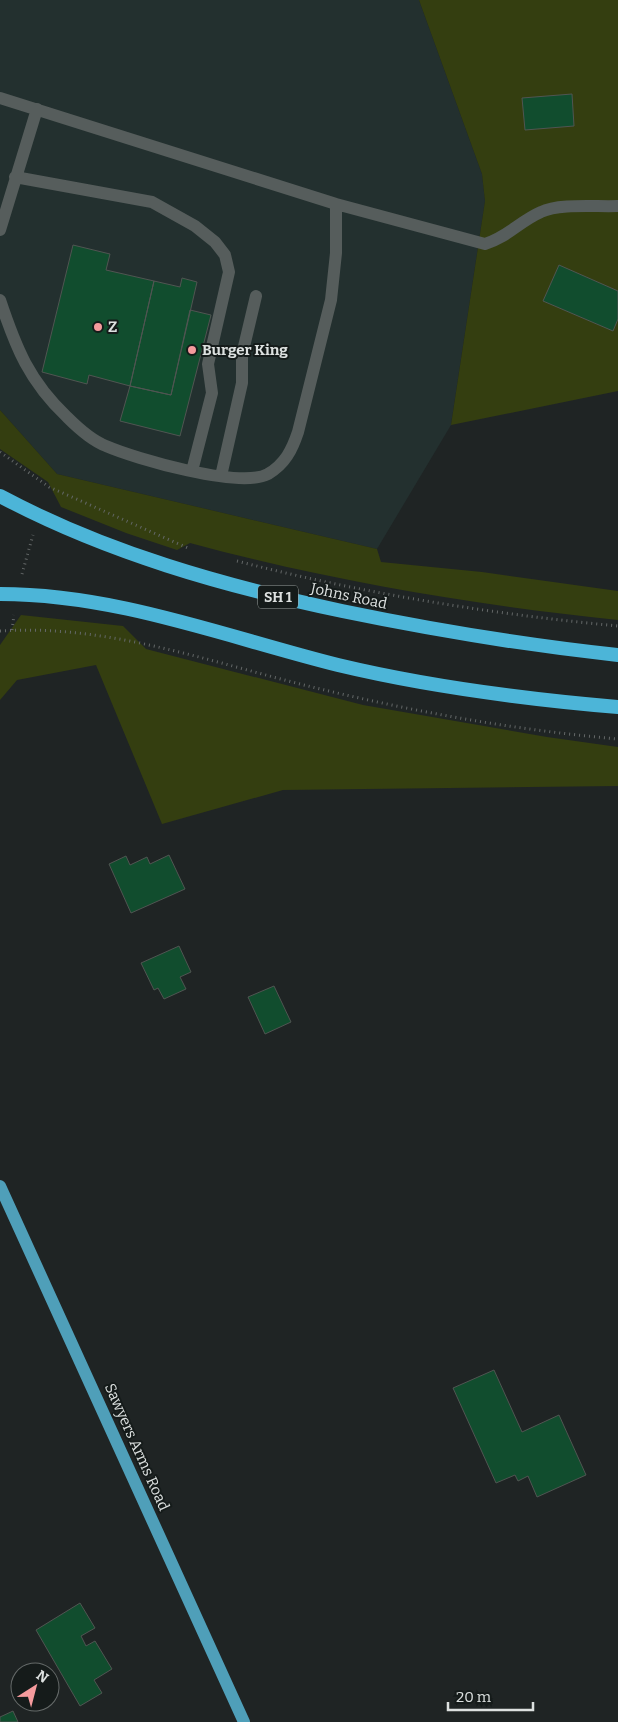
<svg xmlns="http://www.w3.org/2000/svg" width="618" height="1722" font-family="Bitter,serif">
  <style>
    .built { fill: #23302f }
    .green { fill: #343e10 }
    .building { fill: #114d2e; stroke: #505552 }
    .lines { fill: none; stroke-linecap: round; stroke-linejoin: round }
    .path { stroke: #646868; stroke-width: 3; stroke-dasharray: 1 4; stroke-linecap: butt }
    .service { stroke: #565d5c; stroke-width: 12 }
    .primary { stroke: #4f9fb9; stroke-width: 12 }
    .trunk { stroke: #4cb5d8; stroke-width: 14 }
    .poi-dot { fill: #f59b9d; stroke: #151b1a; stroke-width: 2 }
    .labels { text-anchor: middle; stroke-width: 4; stroke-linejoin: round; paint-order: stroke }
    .shield { fill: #151b1a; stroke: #a1a6a5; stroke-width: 1 }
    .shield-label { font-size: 14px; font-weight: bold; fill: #dde1e0 }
    .poi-label { font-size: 15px; font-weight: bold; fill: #dde1e0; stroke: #151b1a; text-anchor: start }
    .street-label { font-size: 15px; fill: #dde1e0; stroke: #151b1a }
  </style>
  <rect width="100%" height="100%" fill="#1f2424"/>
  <path class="built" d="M0,0H419L482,174L485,201L451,425L377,549L57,474L0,410Z"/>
  <path class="green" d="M419,0H618V391L451,425L485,201L482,174Z
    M0,410L57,474L377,549L381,562L482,572L618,591V620C473,605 330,581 190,543L177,550L126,533L61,507L48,482L0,449Z
    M21,615L123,626L146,649L363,705L547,737L618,747V786L283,790L162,824L96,665L17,680L0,700V645Z"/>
  <path class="building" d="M572,94L574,126L525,130L522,98Z
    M73,245L110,254L106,270L154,281L130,386L89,375L87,384L42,372Z
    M559,265L618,291V319L613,331L543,301Z
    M182,278L197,282L171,395L130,386L154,281L180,287Z
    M190,310L211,315L180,436L120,421L130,386L171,395Z
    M169,855L185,889L131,913L109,864L126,856L130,865L147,857L150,864Z
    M179,946L191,972L180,977L186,989L164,999L158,988L154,990L141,963Z
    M274,986L291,1022L265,1034L248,997Z
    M494,1370L522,1432L559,1415L586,1475L537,1497L528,1476L518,1481L515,1475L496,1483L453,1388Z
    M80,1603L95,1628L81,1636L86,1646L95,1641L112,1669L94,1680L102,1693L80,1706L36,1630Z
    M13,1711L18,1722H0V1717Z"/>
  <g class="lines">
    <path class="path" d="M0,452L49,487L188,548
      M237,561C361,593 490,614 618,626
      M22,574L33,535
      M12,630L14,615
      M0,631C106,624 207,661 308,686C410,711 514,730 618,739"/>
    <path class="service" d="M0,98L336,204L485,244C508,237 520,221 541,212C559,203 597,207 618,206
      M15,177L152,202L195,226L215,242L225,255L229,272L208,364L212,393L192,471
      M0,230L37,109
      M0,300C16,348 29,381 67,417C77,427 93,441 106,446C136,459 240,489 268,474C285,464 292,450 298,432L331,300L336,253V204
      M221,476L242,383V355L256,296"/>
    <path class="primary" d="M0,1186L244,1722"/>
    <path class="trunk" d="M0,496C107,553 224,586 342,611C434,630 525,645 618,655
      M0,594C117,594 226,637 338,665C430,687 524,699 618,707"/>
  </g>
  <g class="poi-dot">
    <circle cx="98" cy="327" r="5"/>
    <circle cx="192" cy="350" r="5"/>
  </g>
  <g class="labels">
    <rect class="shield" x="258" y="585.5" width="40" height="23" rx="4"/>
    <g class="shield-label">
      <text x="278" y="602">SH 1</text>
    </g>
    <g class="poi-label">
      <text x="108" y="332">Z</text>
      <text x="202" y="355">Burger King</text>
    </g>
    <g class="street-label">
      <text transform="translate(349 596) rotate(12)" y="5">Johns Road</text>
      <text transform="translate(137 1447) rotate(66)" y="5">Sawyers Arms Road</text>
    </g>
  </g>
  <g transform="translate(35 1687) rotate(36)"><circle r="24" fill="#151b1a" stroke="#656a69"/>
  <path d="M0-4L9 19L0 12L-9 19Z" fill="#f59b9d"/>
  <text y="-8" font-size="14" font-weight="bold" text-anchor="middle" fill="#dde1e0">N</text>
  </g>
  <path d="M448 1702v8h85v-8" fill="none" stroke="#dde1e0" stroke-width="2.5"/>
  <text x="456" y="1702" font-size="15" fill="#dde1e0" stroke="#151b1a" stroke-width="4" paint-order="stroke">20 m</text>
</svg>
